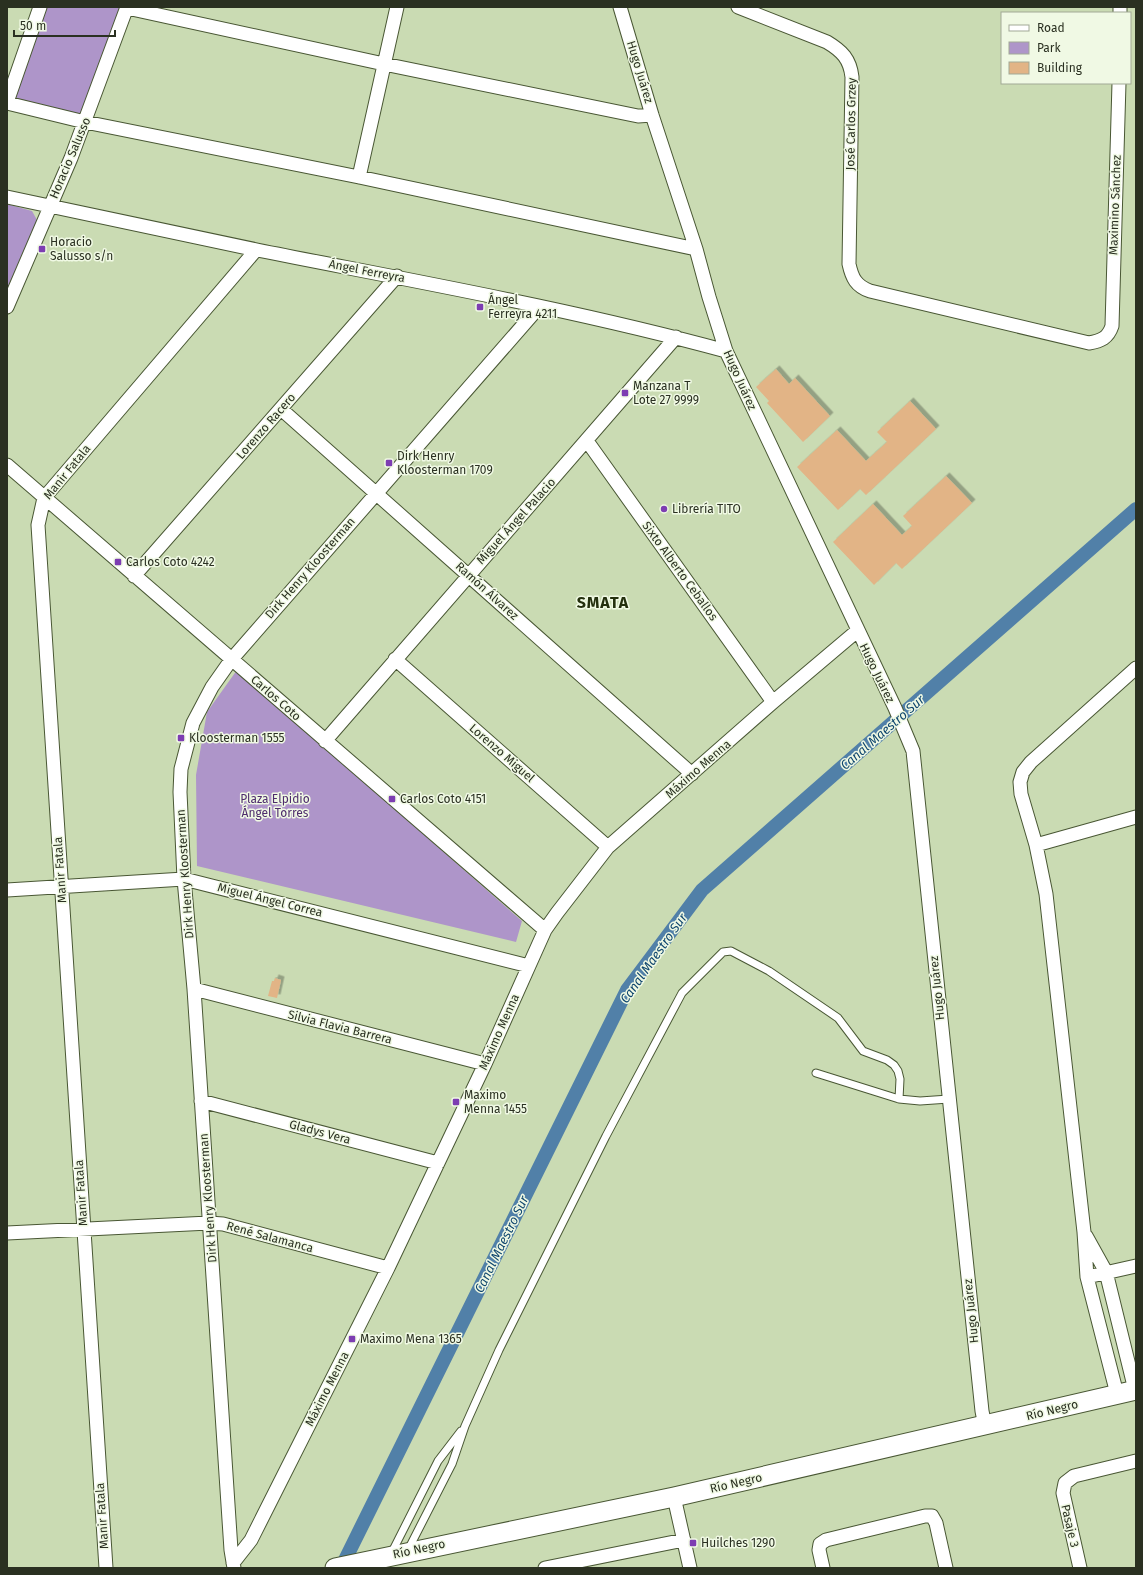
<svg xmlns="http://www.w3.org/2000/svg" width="1143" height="1575" font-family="'Fira Sans',sans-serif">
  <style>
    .green { fill: #ae95c9 }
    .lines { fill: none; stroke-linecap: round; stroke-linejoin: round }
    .canal { stroke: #5180a8; stroke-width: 14 }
    .building { fill: #e2b486; filter: url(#shadow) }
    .lane-casing { stroke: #495734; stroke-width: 9 }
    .street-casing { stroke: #495734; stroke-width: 15 }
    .secondary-casing { stroke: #495734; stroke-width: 21 }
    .lane { stroke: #fff; stroke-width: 7 }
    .street { stroke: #fff; stroke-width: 13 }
    .secondary { stroke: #fff; stroke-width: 19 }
    .poi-dot { fill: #7d3db2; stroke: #f0f9e4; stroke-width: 1.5 }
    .labels { text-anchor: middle; stroke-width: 3; stroke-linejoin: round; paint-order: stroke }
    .street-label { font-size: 12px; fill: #2a3021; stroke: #f0f9e4 }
    .poi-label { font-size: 12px; fill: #2a3021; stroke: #f0f9e4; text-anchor: start }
    .park-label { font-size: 12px; fill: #4e2c6d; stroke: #f0f9e4 }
    .water-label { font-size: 13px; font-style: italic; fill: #0f466e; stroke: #f0f9e4 }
    .district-label { font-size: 16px; font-weight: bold; letter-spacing: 1px; fill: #24300e; stroke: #f0f9e4 }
  </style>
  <defs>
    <filter id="shadow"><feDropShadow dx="3.5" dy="-3.5" stdDeviation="0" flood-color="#0004"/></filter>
  </defs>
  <rect width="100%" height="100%" fill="#cadbb3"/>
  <path class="green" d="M47,7H120L83,111L79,114L15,99V94Z
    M7,204L32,211L37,220L7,294Z
    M237,670L522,921L516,942L197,866L196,775L207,712Z"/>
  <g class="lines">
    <path class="canal" d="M341,1568L627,990L702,890L1136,509"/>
  </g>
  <path class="building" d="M776,369L789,384L795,378L830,416L803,442L767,403L769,401L756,387Z
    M910,401L936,429L866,495L860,489L838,510L797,467L837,430L866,461L887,442L877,432Z
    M946,476L972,503L902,569L896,563L874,585L833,542L873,504L902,535L912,526L903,516Z
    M275,978L281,980L277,998L268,996L272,981H274Z"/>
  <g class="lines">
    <g class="lane-casing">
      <path id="lane" d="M816,1073L899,1099L920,1101L949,1099
        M408,1550L452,1464L465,1426L499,1350L606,1136L682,993L723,952L731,951L769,971L838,1018L863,1051L887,1060L894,1065L898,1071L900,1079L899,1099
        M391,1554L438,1461L461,1431"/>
    </g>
    <g class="street-casing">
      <path id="street" d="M620,7L652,115L696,249L709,297L726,351L895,708L913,751L982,1411L985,1426
        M738,7L827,42C842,51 850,59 852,77L849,264C852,278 856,286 870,291L1089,343C1101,341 1108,338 1112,326L1119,83
        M1120,7V13
        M127,8L384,64L638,116L652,115
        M7,102L40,7
        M7,103L85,122L359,177L696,249
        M359,177L397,7
        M7,197C90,214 173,233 257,250C413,281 572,309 726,351
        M7,307L71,158L127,7
        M281,409L692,774
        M587,441L773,702
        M7,465L545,930
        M134,576L397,276
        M395,659L608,847
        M325,741L676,337
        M1036,845L1136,817
        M7,890L184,879L529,966
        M194,989L485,1064
        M201,1101L438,1163
        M7,1233L209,1223L223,1224L388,1268
        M1086,1236L1106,1272L1135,1390
        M1087,1277L1136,1266
        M1117,1394L1087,1277L1084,1232L1046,894L1036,845L1021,794L1020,782L1023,772L1031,762L1136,668
        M674,1497L690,1568
        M233,1563L251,1540L388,1268L485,1064L545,930L557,913L608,847L773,702L857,631
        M106,1568L38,525L44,498L256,250
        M234,1568L231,1550L194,989L184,879L180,792L181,769L193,723L212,687L231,660L539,307
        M545,1568L684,1540
        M823,1568L819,1550L820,1544L826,1540L925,1516H932L936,1523L946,1568
        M1080,1568L1063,1493L1065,1483L1074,1476L1136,1461"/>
    </g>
    <g class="secondary-casing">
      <path id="secondary" d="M335,1568L674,1497L1136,1390"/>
    </g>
    <use href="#lane" class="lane"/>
    <use href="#street" class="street"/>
    <use href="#secondary" class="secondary"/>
  </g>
  <g class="poi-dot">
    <rect x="38" y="245" width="8" height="8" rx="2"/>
    <rect x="476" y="303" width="8" height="8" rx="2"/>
    <rect x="621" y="389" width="8" height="8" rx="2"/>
    <rect x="385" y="459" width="8" height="8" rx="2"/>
    <circle cx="664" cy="509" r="4"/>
    <rect x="114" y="558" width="8" height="8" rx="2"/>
    <rect x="177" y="734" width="8" height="8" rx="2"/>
    <rect x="388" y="795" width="8" height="8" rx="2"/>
    <rect x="452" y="1098" width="8" height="8" rx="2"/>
    <rect x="348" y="1335" width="8" height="8" rx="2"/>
    <rect x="689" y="1539" width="8" height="8" rx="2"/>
  </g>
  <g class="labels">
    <g class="street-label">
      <text transform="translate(640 72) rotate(73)" y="4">Hugo Juárez</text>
      <text transform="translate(851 124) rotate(-89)" y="4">José Carlos Grzey</text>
      <text transform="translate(70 158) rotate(-67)" y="4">Horacio Salusso</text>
      <text transform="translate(1115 205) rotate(-88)" y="4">Maximino Sánchez</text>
      <text transform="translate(367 271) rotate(11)" y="4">Ángel Ferreyra</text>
      <text transform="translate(740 380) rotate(66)" y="4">Hugo Juárez</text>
      <text transform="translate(266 426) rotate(-49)" y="4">Lorenzo Racero</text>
      <text transform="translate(67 472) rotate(-51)" y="4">Manir Fatala</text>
      <text transform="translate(516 521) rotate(-48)" y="4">Miguel Ángel Palacio</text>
      <text transform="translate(310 568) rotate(-49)" y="4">Dirk Henry Kloosterman</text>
      <text transform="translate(680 571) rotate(54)" y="4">Sixto Alberto Ceballos</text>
      <text transform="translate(487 591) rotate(42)" y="4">Ramón Álvarez</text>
      <text transform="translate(877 673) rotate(64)" y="4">Hugo Juárez</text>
      <text transform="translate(276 698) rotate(41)" y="4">Carlos Coto</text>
      <text transform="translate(502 753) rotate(41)" y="4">Lorenzo Miguel</text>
      <text transform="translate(698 769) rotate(-41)" y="4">Máximo Menna</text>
      <text transform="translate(60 870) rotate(-94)" y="4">Manir Fatala</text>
      <text transform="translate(185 874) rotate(-94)" y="4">Dirk Henry Kloosterman</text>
      <text transform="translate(270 900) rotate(14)" y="4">Miguel Ángel Correa</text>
      <text transform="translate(937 988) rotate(-96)" y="4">Hugo Juárez</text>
      <text transform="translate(340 1027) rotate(14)" y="4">Silvia Flavia Barrera</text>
      <text transform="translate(499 1032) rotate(-66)" y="4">Máximo Menna</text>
      <text transform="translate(320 1132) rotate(15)" y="4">Gladys Vera</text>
      <text transform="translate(81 1193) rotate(-94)" y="4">Manir Fatala</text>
      <text transform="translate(208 1198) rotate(-94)" y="4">Dirk Henry Kloosterman</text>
      <text transform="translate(270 1237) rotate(15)" y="4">René Salamanca</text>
      <text transform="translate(971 1311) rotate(-96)" y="4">Hugo Juárez</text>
      <text transform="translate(327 1389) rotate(-63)" y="4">Máximo Menna</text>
      <text transform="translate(1052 1410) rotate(-14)" y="4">Río Negro</text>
      <text transform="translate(736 1483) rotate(-13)" y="4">Río Negro</text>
      <text transform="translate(102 1516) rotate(-94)" y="4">Manir Fatala</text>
      <text transform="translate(1070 1526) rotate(77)" y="4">Pasaje 3</text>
      <text transform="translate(419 1549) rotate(-12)" y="4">Río Negro</text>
    </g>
    <g class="poi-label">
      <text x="50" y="246">Horacio<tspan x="50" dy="14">Salusso s/n</tspan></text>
      <text x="488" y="304">Ángel<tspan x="488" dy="14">Ferreyra 4211</tspan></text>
      <text x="633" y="390">Manzana T<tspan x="633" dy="14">Lote 27 9999</tspan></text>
      <text x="397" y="460">Dirk Henry<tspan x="397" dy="14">Kloosterman 1709</tspan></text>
      <text x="672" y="513">Librería TITO</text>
      <text x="126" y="566">Carlos Coto 4242</text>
      <text x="189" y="742">Kloosterman 1555</text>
      <text x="400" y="803">Carlos Coto 4151</text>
      <text x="464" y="1099">Maximo<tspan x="464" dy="14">Menna 1455</tspan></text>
      <text x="360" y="1343">Maximo Mena 1365</text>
      <text x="701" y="1547">Huilches 1290</text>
    </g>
    <g class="park-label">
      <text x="275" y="803">Plaza Elpidio<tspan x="275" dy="14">Ángel Torres</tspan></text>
    </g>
    <g class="water-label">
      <text transform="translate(882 732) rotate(-41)" y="5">Canal Maestro Sur</text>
      <text transform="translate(653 958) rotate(-55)" y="5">Canal Maestro Sur</text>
      <text transform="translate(501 1244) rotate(-64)" y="5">Canal Maestro Sur</text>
    </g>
    <g class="district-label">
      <text x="603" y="608">SMATA</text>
    </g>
  </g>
  <rect width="1143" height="1575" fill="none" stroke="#2a3021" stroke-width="16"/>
  <rect x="1001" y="12" width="130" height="72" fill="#f0f9e4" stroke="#a1a996"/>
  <rect x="1009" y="25" width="20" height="6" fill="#ffffff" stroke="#a1a996"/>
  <text x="1037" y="32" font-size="12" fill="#2a3021">Road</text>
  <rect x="1009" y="42" width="20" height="12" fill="#ae95c9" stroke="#a1a996"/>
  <text x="1037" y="52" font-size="12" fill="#2a3021">Park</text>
  <rect x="1009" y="62" width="20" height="12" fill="#e2b486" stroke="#a1a996"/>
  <text x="1037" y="72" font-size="12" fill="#2a3021">Building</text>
  <path d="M14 30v6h101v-6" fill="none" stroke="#2a3021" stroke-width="2"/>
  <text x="20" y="30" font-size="12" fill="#2a3021" stroke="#f0f9e4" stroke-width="3" paint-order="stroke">50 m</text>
</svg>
